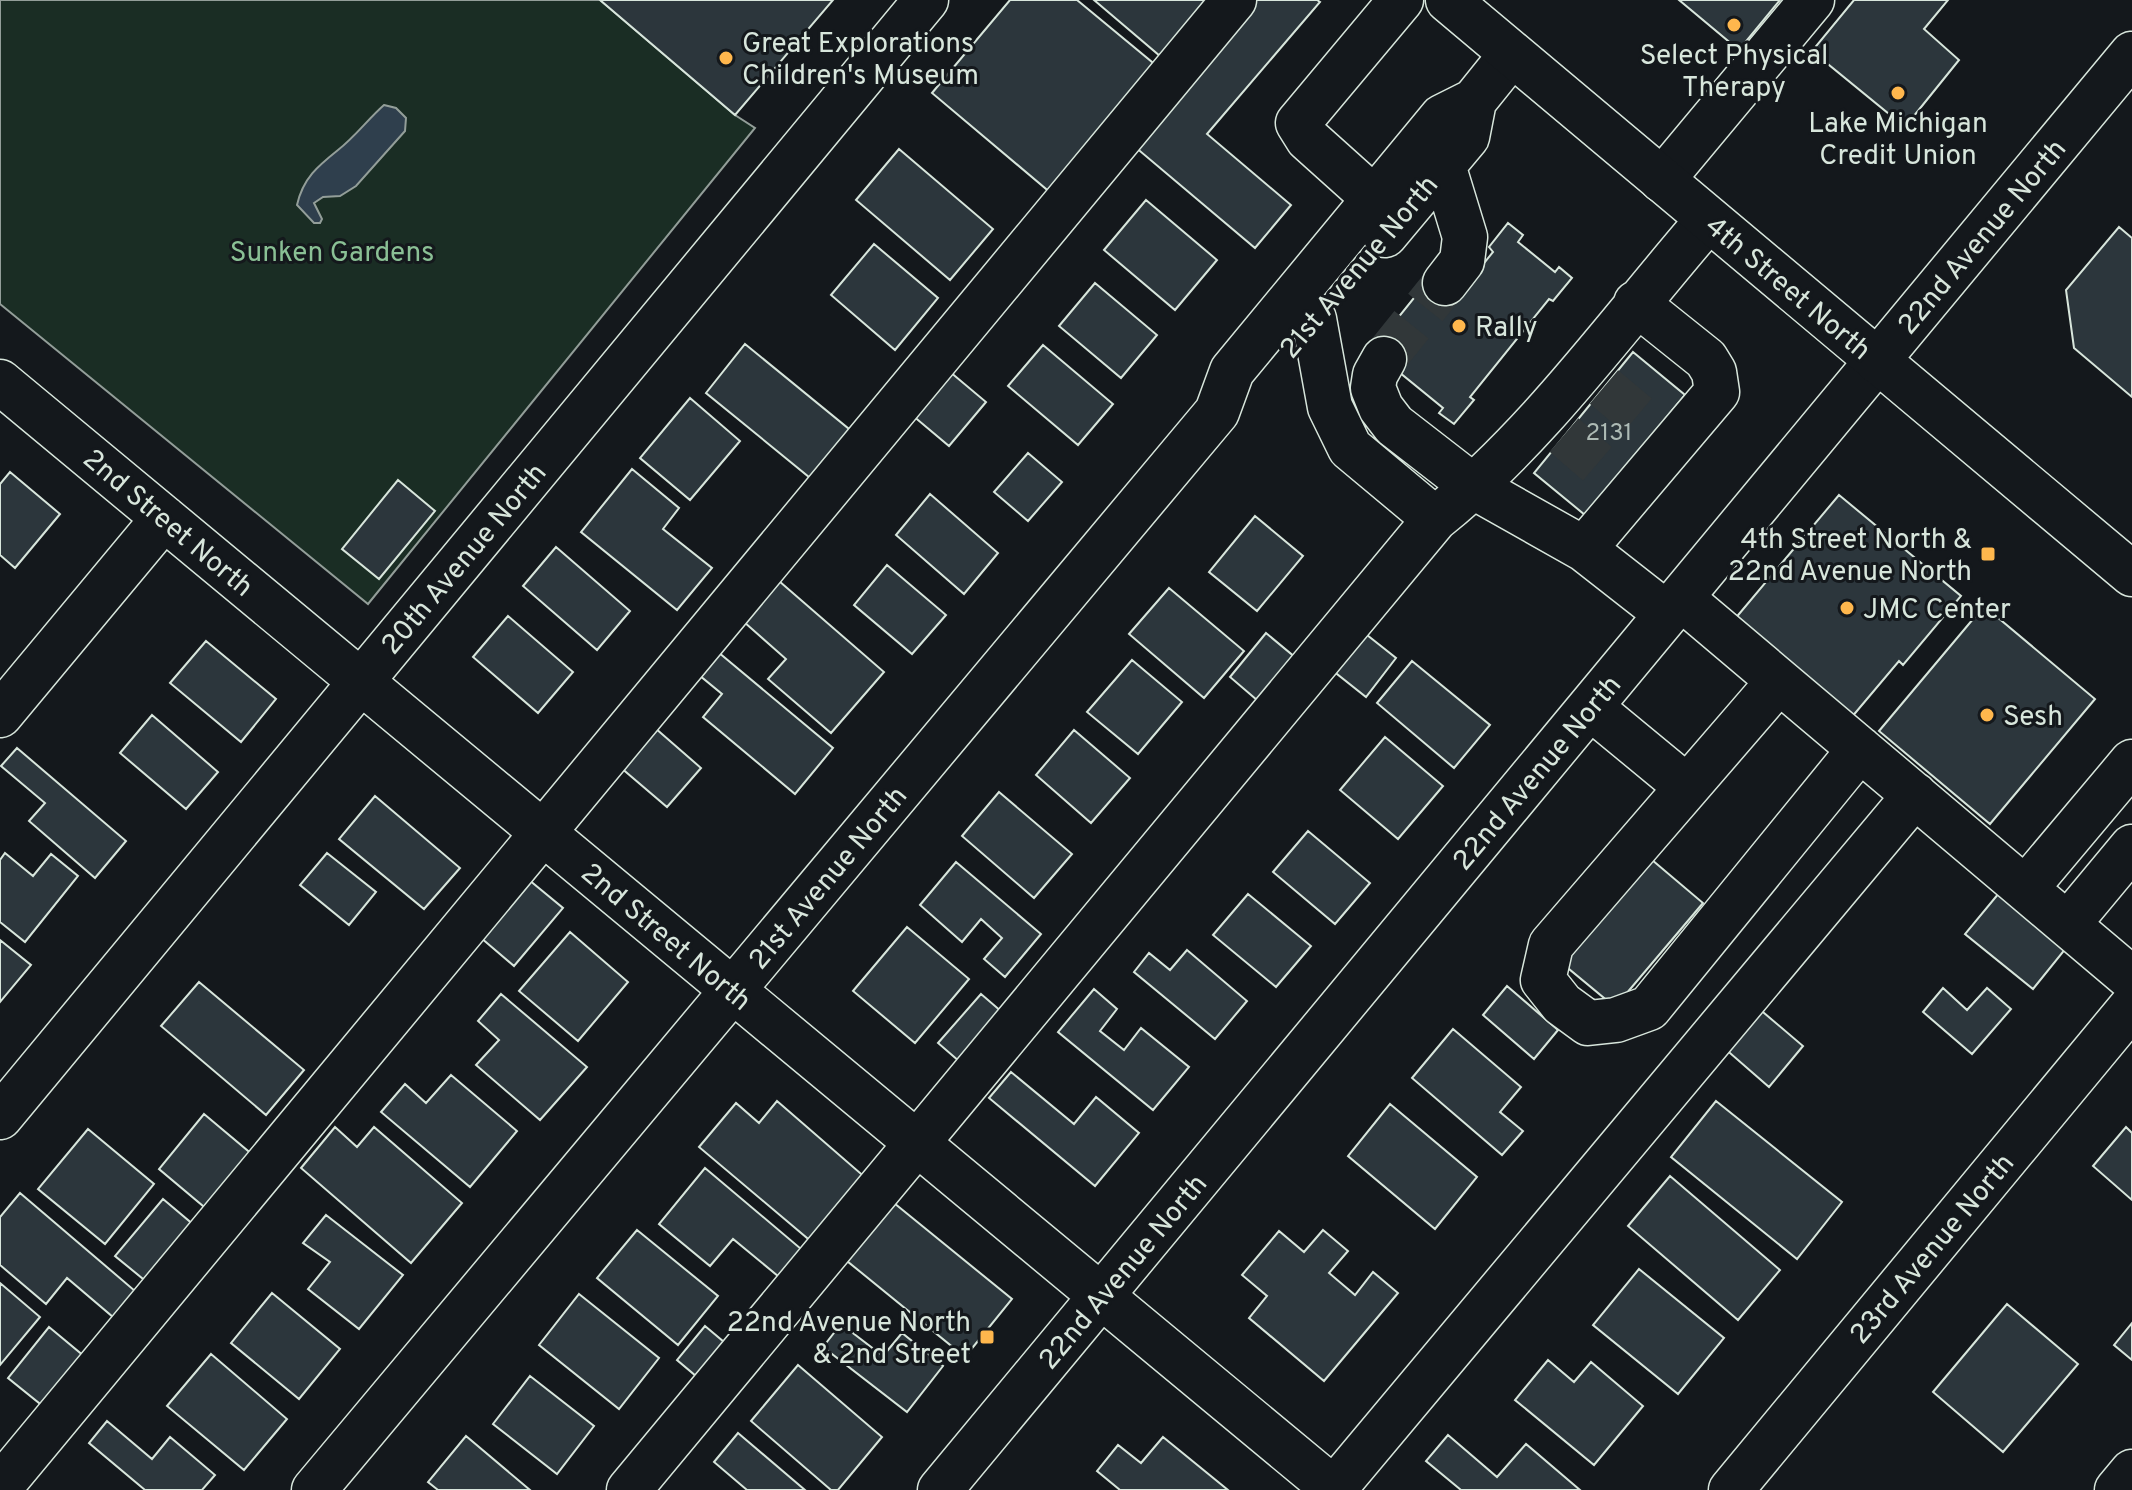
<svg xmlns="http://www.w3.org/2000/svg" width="2132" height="1490" font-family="Overpass,sans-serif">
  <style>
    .green { fill: #1a2d24; stroke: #939e99; stroke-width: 2 }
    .water { fill: #2f3f4d; stroke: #939e99; stroke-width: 2 }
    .building { fill: #2c363c; stroke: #d8e6dc; stroke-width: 2 }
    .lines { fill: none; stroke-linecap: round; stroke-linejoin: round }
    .minor-tunnel { stroke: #313739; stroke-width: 44; stroke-dasharray: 44 22; stroke-linecap: butt }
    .minor-casing { stroke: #d8e6dc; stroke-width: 47 }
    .major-casing { stroke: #d8e6dc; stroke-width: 47 }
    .minor { stroke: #14181c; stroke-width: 44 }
    .major { stroke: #14181c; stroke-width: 44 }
    .poi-dot { fill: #ffb74d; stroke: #14181c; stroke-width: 3 }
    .labels { text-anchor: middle; stroke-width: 6; stroke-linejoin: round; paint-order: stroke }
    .number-label { font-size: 24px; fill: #adbab4 }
    .poi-label { font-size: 28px; fill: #d8e6dc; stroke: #14181c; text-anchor: start }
    .street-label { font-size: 28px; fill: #d8e6dc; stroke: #14181c }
    .park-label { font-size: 28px; fill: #8ac095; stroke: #14181c }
  </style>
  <rect width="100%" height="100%" fill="#14181c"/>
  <path class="green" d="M0,0H600L735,115L755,128L368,604L0,304Z"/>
  <path class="water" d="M384,105L396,108L406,118L405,131L356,186L340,196L323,197L314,203L322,219L320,223H314L297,205C303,178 318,166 338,150C355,137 368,119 384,105Z"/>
  <path class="building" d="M600,0H833L735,115Z
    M1010,0H1077L1164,72L1058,199L932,93Z
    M1094,0H1207L1160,56Z
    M1249,0H1317L1320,2L1207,134L1291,205L1255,248L1128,141Z
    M1679,0H1780L1739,50Z
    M1854,0H1948L1924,29L1959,60L1905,127L1812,51Z
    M899,149L993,229L950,280L856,200Z
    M1146,200L1217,260L1175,310L1104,250Z
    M1508,223L1523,235L1518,242L1555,272L1559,267L1572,278L1553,301L1549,299L1470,397L1474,400L1454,424L1439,413L1443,408L1372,350L1434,273L1459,294L1493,252L1489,247Z
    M1508,223L1523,235L1518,242L1555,272L1559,267L1572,278L1553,301L1549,299L1470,397L1474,400L1454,424L1439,413L1443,408L1372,350L1434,273L1459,294L1493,252L1489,247Z
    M2119,227L2132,238V397L2074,348L2066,290Z
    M874,244L938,298L895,350L831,295Z
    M1095,283L1157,335L1121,378L1059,326Z
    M745,344L860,438L820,486L706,393Z
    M1043,345L1113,404L1078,445L1008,386Z
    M1633,352L1685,395L1585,515L1534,473Z
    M1633,352L1685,395L1585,515L1534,473Z
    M943,366L986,402L949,446L906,410Z
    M690,398L740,441L690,500L640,458Z
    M1028,453L1062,482L1028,521L994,492Z
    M632,469L679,508L663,529L712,568L677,610L581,532Z
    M10,472L60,514L15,568L0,555V484Z
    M398,480L435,511L379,579L342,549Z
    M930,494L998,553L964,594L896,535Z
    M1839,495L1961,596L1903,665L1899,661L1851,718L1734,620Z
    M1255,516L1303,556L1257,611L1209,572Z
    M556,547L630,611L597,650L523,586Z
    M887,565L946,615L912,654L854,605Z
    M779,581L884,672L831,733L768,679L786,659L744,622Z
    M1169,588L1244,651L1204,698L1129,634Z
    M1984,606L2095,699L1990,824L1879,731Z
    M508,616L573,672L538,713L473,657Z
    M1362,631L1396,658L1366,697L1332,670Z
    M1266,633L1308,668L1271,712L1230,677Z
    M206,641L276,699L241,742L170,683Z
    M718,652L833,748L795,794L703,717L722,694L699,675Z
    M1132,660L1182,702L1138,754L1087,712Z
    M1412,661L1490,725L1454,768L1377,703Z
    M152,715L218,772L186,809L120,753Z
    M647,721L701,768L667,807L613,761Z
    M1074,730L1130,778L1091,823L1036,775Z
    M1385,737L1443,786L1398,839L1340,790Z
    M17,748L126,841L95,878L29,821L45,803L1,766Z
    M999,792L1072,854L1034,898L962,836Z
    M375,796L460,868L424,909L339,839Z
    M1308,831L1370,883L1335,924L1273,872Z
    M5,853L33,876L51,854L78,876L25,942L0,922V860Z
    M327,853L376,892L349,925L300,885Z
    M1645,854L1703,903L1615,1007L1557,959Z
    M956,862L1041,934L1005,977L984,959L1002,938L981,919L962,942L920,905Z
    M523,875L563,908L514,966L474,932Z
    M2004,887L2071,942L2033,989L1965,934Z
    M1248,894L1311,946L1276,987L1213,935Z
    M907,927L969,979L915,1043L853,991Z
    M570,932L628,982L578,1041L519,991Z
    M0,940L31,965L0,1002Z
    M1187,950L1247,1001L1215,1039L1134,972L1149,953L1170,970Z
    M199,982L304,1070L266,1115L161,1026Z
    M1507,986L1558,1030L1534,1059L1483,1015Z
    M1943,988L1967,1010L1987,988L2011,1009L1972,1054L1923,1012Z
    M1094,989L1117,1009L1100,1031L1124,1050L1141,1028L1189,1067L1153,1110L1058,1032Z
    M501,994L587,1067L540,1120L476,1065L499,1040L478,1021Z
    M981,994L1009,1018L967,1068L938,1043Z
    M1757,1007L1803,1046L1769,1087L1723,1047Z
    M1453,1029L1521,1087L1500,1112L1523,1131L1502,1155L1412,1078Z
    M1011,1072L1074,1124L1096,1097L1139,1133L1095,1186L989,1098Z
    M451,1075L517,1131L470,1187L381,1112L405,1084L426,1103Z
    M777,1101L867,1179L813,1243L699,1147L736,1103L759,1123Z
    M1716,1101L1842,1202L1797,1259L1671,1157Z
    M1390,1104L1477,1177L1435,1229L1348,1156Z
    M204,1114L254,1156L209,1211L159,1169Z
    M335,1127L357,1147L374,1127L462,1203L411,1263L301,1168Z
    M2126,1127L2132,1133V1200L2093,1166Z
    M88,1129L154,1184L105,1244L38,1189Z
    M705,1168L807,1254L784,1281L733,1239L710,1266L659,1224Z
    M1670,1176L1780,1270L1738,1320L1628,1226Z
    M20,1193L135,1291L113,1317L67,1278L46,1304L0,1265V1217Z
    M163,1199L195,1226L148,1283L115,1256Z
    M894,1203L1012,1299L965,1357L847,1261Z
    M326,1215L403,1275L359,1329L308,1289L330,1262L303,1243Z
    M637,1230L718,1296L678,1345L597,1278Z
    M1323,1230L1348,1251L1329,1273L1355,1295L1373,1272L1398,1293L1324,1381L1249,1318L1267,1296L1242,1275L1279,1231L1304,1252Z
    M1639,1269L1724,1338L1678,1394L1593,1325Z
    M0,1283L40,1317L0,1365Z
    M272,1293L340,1349L299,1399L231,1343Z
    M579,1294L659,1358L619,1409L539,1345Z
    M2007,1304L2078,1364L2003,1452L1933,1392Z
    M2132,1323V1360L2114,1345Z
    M841,1324L883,1356L902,1333L943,1366L907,1412L823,1347Z
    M705,1326L737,1353L709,1387L677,1360Z
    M49,1327L85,1357L44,1407L8,1378Z
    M211,1354L287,1419L244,1470L167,1406Z
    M1548,1360L1574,1382L1591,1362L1643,1406L1594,1465L1515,1400Z
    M798,1365L882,1437L838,1490H831L751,1421Z
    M530,1376L594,1426L557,1474L493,1424Z
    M107,1421L152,1459L170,1437L215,1475L202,1490H145L89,1443Z
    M738,1433L805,1490H747L714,1462Z
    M1448,1435L1497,1477L1526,1444L1580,1490H1461L1426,1461Z
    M466,1436L530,1490H438L428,1482Z
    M1163,1437L1228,1490H1120L1097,1471L1118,1445L1141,1463Z"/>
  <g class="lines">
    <path class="minor-tunnel" d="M1384,359L1445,283
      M1604,387L1655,430
      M1564,435L1615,479"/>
    <g class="minor-casing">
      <path id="minor" d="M1443,165L1465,237L1462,261L1445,283
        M1662,180L1812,0
        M1396,218L1308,139L1298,123L1401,0
        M1385,235L1467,137L1474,101
        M1314,319L1330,407L1350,448L1435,519
        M1384,359L1375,375L1373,388L1381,408L1394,425L1474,487L1584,549L1667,614
        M0,382L1335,1490
        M1584,549L1717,392L1714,372L1706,359L1636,303
        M1681,598L2132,979
        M1779,681L1551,945L1543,980L1562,1004L1588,1023L1616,1020L1649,1008L1860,749
        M1590,707L1687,787
        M0,715L164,518
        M2026,888L2132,762
        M2068,924L2132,847
        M0,1117L926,0
        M0,1487L1234,0
        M314,1490L1217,412L1232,371L1442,117L1474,101L1511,55
        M629,1490L1435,519C1539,436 1621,320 1708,220
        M940,1490L1877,361
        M1333,1490L1915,795
        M1731,1490L2132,1006
        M2117,1490L2132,1472"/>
    </g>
    <g class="major-casing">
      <path id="major" d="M1448,0L2132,574
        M1877,361L2132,54"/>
    </g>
    <use href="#minor" class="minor"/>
    <use href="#major" class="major"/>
  </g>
  <g class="poi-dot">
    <circle cx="1734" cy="25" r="8"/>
    <circle cx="726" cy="58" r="8"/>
    <circle cx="1898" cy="93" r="8"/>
    <circle cx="1459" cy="326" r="8"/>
    <rect x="1980" y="546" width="16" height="16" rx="4"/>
    <circle cx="1847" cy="608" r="8"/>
    <circle cx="1987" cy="715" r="8"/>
    <rect x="979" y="1329" width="16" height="16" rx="4"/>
  </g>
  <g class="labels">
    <g class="number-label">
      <text x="1609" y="440">2131</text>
    </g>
    <g class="poi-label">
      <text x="742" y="52">Great Explorations<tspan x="742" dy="32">Children's Museum</tspan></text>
      <text x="1734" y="64" text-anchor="middle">Select Physical<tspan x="1734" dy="32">Therapy</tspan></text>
      <text x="1898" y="132" text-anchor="middle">Lake Michigan<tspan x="1898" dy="32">Credit Union</tspan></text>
      <text x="1475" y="336">Rally</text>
      <text x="1972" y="548" text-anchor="end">4th Street North &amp;<tspan x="1972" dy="32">22nd Avenue North</tspan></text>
      <text x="1863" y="618">JMC Center</text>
      <text x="2003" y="725">Sesh</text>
      <text x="971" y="1331" text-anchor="end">22nd Avenue North<tspan x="971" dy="32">&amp; 2nd Street</tspan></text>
    </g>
    <g class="street-label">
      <text transform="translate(1981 236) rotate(-50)" y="10">22nd Avenue North</text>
      <text transform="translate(1358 266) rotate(-50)" y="10">21st Avenue North</text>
      <text transform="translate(1789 287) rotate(40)" y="10">4th Street North</text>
      <text transform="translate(169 522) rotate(40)" y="10">2nd Street North</text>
      <text transform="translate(463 558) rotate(-50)" y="10">20th Avenue North</text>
      <text transform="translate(1536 772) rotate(-50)" y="10">22nd Avenue North</text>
      <text transform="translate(827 877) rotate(-50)" y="10">21st Avenue North</text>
      <text transform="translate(667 936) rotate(40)" y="10">2nd Street North</text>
      <text transform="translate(1931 1248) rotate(-50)" y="10">23rd Avenue North</text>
      <text transform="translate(1122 1271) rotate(-50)" y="10">22nd Avenue North</text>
    </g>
    <g class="park-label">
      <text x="332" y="261">Sunken Gardens</text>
    </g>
  </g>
</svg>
